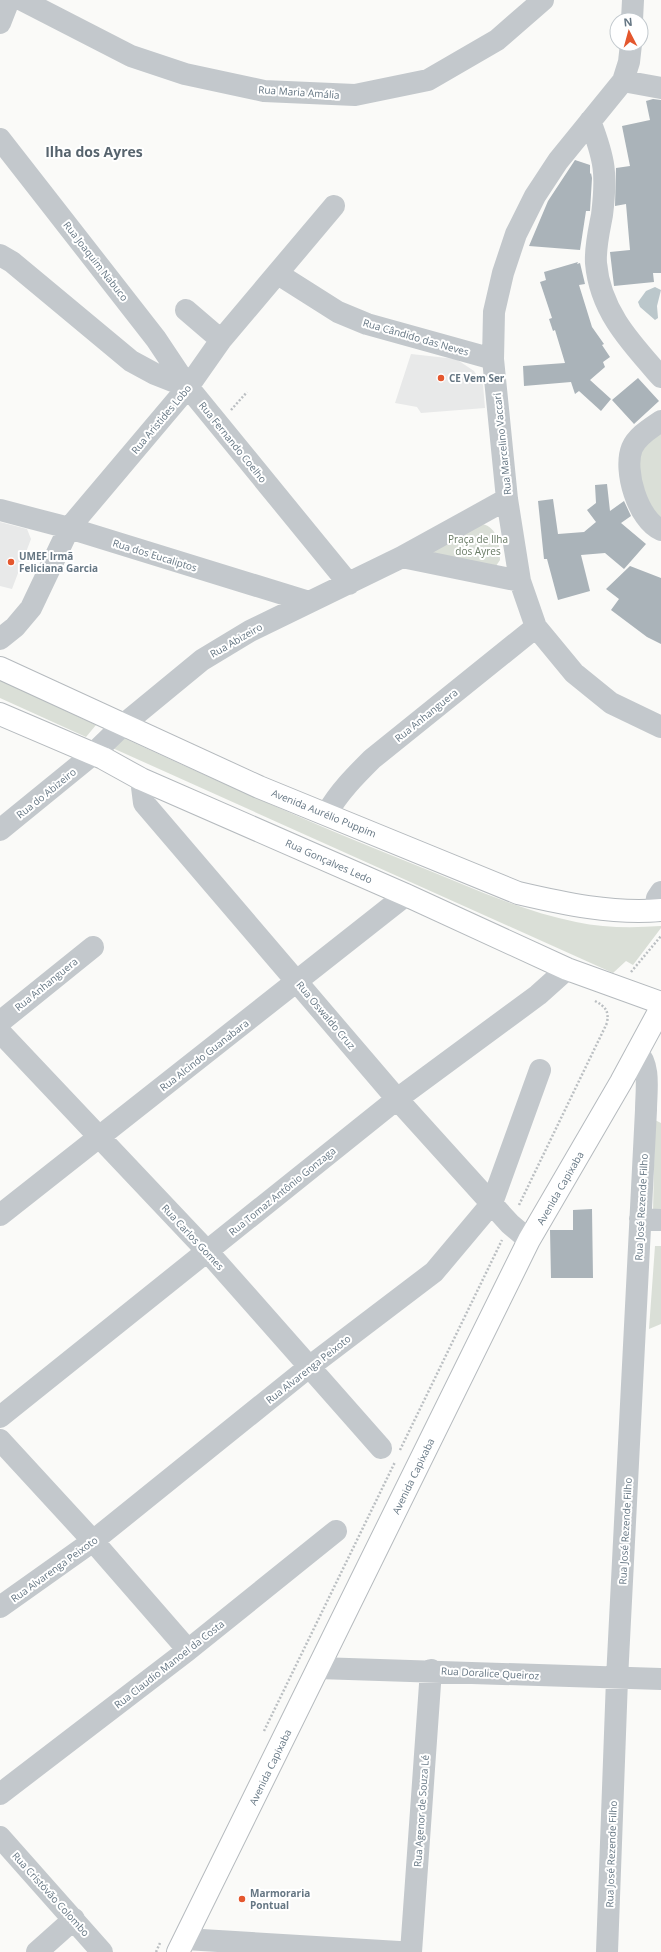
<svg xmlns="http://www.w3.org/2000/svg" width="661" height="1952" font-family="'Open Sans',sans-serif">
  <style>
    .built { fill: #e8e9e9 }
    .green { fill: #dadfd7 }
    .water { fill: #bbc7cb }
    .building { fill: #aab3b9 }
    .lines { fill: none; stroke-linecap: round; stroke-linejoin: round }
    .major-casing { stroke: #b5babe; stroke-width: 24 }
    .path { stroke: #bbbfc2; stroke-width: 2.5; stroke-dasharray: 2 2; stroke-linecap: butt }
    .minor { stroke: #c3c8cc; stroke-width: 22 }
    .major { stroke: #fff; stroke-width: 22 }
    .poi-dot { fill: #e4572e; stroke: #fff; stroke-width: 1.5 }
    .labels { text-anchor: middle; stroke-width: 4; stroke-linejoin: round; paint-order: stroke }
    .street-label { font-size: 10px; fill: #657683; stroke: #fff }
    .poi-label { font-size: 10px; font-weight: bold; fill: #657683; stroke: #fff; text-anchor: start }
    .park-label { font-size: 10px; fill: #687a64; stroke: #fff }
    .district-label { font-size: 14px; font-weight: bold; fill: #57646e; stroke: #fff }
  </style>
  <rect width="100%" height="100%" fill="#fafaf8"/>
  <path class="built" d="M411,354L456,359L474,371L483,385L485,408L421,413L417,407L395,403Z
    M0,522L27,529L31,539L12,589L0,586Z"/>
  <path class="green" d="M661,432V520C642,494 638,483 640,450Z
    M482,524C498,527 500,546 500,560L496,566L417,555Z
    M0,680L96,725L86,737L0,698Z
    M117,735C213,779 309,823 408,862C463,884 518,910 576,922C604,928 633,928 661,926V928L633,965L626,961L613,973L108,746Z
    M655,1120L661,1123V1213L653,1212Z
    M655,1246H661V1324L649,1329Z"/>
  <path class="water" d="M655,287L661,290L657,306L658,318L655,320L640,307L638,302L646,291Z"/>
  <path class="building" d="M653,99L661,100V273H653L654,282L614,286L610,252L630,250L626,204L615,206L616,168L630,166L622,126L650,120L646,101Z
    M575,160L590,165V174L591,173L592,178L590,211H586L580,250L529,246L548,201Z
    M578,262L577,264L580,263L585,284L579,285L592,327L604,344L602,345L610,357L603,362L605,367L590,380L611,399L601,411L579,391L575,394L571,382L524,386L523,366L565,363L555,330L553,331L549,319L552,318L540,282L546,280L544,272Z
    M638,378L659,401L634,424L612,400Z
    M607,484L610,511L624,501L631,516L621,523L646,544L624,569L605,553L581,555L590,591L558,600L547,559H544L538,501L553,499L558,534L584,532L596,522L587,510L596,503L595,485Z
    M630,566L661,578V644L647,637L611,610L619,599L606,589Z
    M592,1209L593,1278H551L550,1230H573V1210Z"/>
  <g class="lines">
    <g class="major-casing">
      <path id="major" d="M0,668L259,787L518,893C565,904 612,914 661,910
        M0,714L103,758L141,779L406,895L567,969L661,1003
        M178,1952L529,1240L621,1082L661,1008"/>
    </g>
    <path class="path" d="M231,410L247,392
      M631,972L661,936
      M519,1205L607,1023C609,1011 606,1007 595,1001
      M400,1450L502,1240
      M264,1731L395,1462
      M156,1952L160,1943"/>
    <path class="minor" d="M22,0L131,56L185,74L264,91L355,95L428,80L497,40L543,0
      M632,20L633,0
      M0,23L9,0
      M631,44L629,62L623,81L558,161L535,196L516,234L503,273L494,312L493,359L507,499L520,581L536,627L574,673L611,703L661,727
      M623,81L661,88
      M590,121C605,160 607,174 602,215C599,231 595,247 596,263C600,311 631,343 661,377
      M0,139L156,339L188,387L349,584
      M0,255L12,262L131,361L155,374L188,387
      M278,274L338,312L367,324L493,359
      M186,310L221,340
      M661,421C651,428 637,436 632,448C623,470 638,520 661,530
      M0,510L69,528L309,602
      M402,557L520,581
      M0,639L15,627L31,608L69,528L188,387L221,340L334,206
      M141,779L144,803L397,1099L510,1224L529,1240
      M327,813C339,792 355,776 372,759L536,627
      M0,830L92,755L123,725L202,660L250,631L402,557L507,499
      M655,911L657,898L661,892
      M0,1022L93,947
      M0,1032L207,1251L381,1448
      M0,1215L406,895
      M640,1219L661,1220
      M0,1417L397,1099L538,995L567,969
      M0,1440L93,1541L188,1650
      M0,1607L93,1541L309,1367L434,1272L492,1203L540,1070
      M318,1668L661,1679
      M0,1794L188,1650L336,1531
      M0,1837L102,1952
      M185,1939L399,1952
      M37,1952L74,1919
      M411,1952L431,1670
      M607,1952L617,1679L646,1110C646,1092 651,1065 637,1052"/>
    <use href="#major" class="major"/>
  </g>
  <g class="poi-dot">
    <circle cx="441" cy="378" r="4"/>
    <circle cx="11" cy="562" r="4"/>
    <circle cx="242" cy="1899" r="4"/>
  </g>
  <g class="labels">
    <g class="street-label">
      <text transform="translate(299 92) rotate(4)" y="4">Rua Maria Amália</text>
      <text transform="translate(96 261) rotate(52)" y="4">Rua Joaquim Nabuco</text>
      <text transform="translate(416 337) rotate(16)" y="4">Rua Cândido das Neves</text>
      <text transform="translate(161 419) rotate(-50)" y="4">Rua Aristides Lobo</text>
      <text transform="translate(233 442) rotate(51)" y="4">Rua Fernando Coelho</text>
      <text transform="translate(502 444) rotate(-96)" y="4">Rua Marcelino Vaccari</text>
      <text transform="translate(155 555) rotate(17)" y="4">Rua dos Eucaliptos</text>
      <text transform="translate(236 640) rotate(-30)" y="4">Rua Abizeiro</text>
      <text transform="translate(426 715) rotate(-39)" y="4">Rua Anhanguera</text>
      <text transform="translate(46 793) rotate(-39)" y="4">Rua do Abizeiro</text>
      <text transform="translate(324 813) rotate(22)" y="4">Avenida Aurélio Puppim</text>
      <text transform="translate(329 861) rotate(24)" y="4">Rua Gonçalves Ledo</text>
      <text transform="translate(46 984) rotate(-39)" y="4">Rua Anhanguera</text>
      <text transform="translate(326 1015) rotate(50)" y="4">Rua Oswaldo Cruz</text>
      <text transform="translate(204 1055) rotate(-38)" y="4">Rua Alcindo Guanabara</text>
      <text transform="translate(560 1188) rotate(-60)" y="4">Avenida Capixaba</text>
      <text transform="translate(282 1191) rotate(-39)" y="4">Rua Tomaz Antônio Gonzaga</text>
      <text transform="translate(641 1207) rotate(-87)" y="4">Rua José Rezende Filho</text>
      <text transform="translate(193 1237) rotate(47)" y="4">Rua Carlos Gomes</text>
      <text transform="translate(308 1369) rotate(-38)" y="4">Rua Alvarenga Peixoto</text>
      <text transform="translate(413 1476) rotate(-64)" y="4">Avenida Capixaba</text>
      <text transform="translate(625 1531) rotate(-87)" y="4">Rua José Rezende Filho</text>
      <text transform="translate(54 1569) rotate(-36)" y="4">Rua Alvarenga Peixoto</text>
      <text transform="translate(169 1664) rotate(-38)" y="4">Rua Claudio Manoel da Costa</text>
      <text transform="translate(490 1673) rotate(3)" y="4">Rua Doralice Queiroz</text>
      <text transform="translate(270 1767) rotate(-64)" y="4">Avenida Capixaba</text>
      <text transform="translate(421 1811) rotate(-86)" y="4">Rua Agenor de Souza Lé</text>
      <text transform="translate(611 1854) rotate(-88)" y="4">Rua José Rezende Filho</text>
      <text transform="translate(51 1894) rotate(48)" y="4">Rua Cristóvão Colombo</text>
    </g>
    <g class="poi-label">
      <text x="449" y="382">CE Vem Ser</text>
      <text x="19" y="560">UMEF Irmã<tspan x="19" dy="12">Feliciana Garcia</tspan></text>
      <text x="250" y="1897">Marmoraria<tspan x="250" dy="12">Pontual</tspan></text>
    </g>
    <g class="park-label">
      <text x="478" y="543">Praça de Ilha<tspan x="478" dy="12">dos Ayres</tspan></text>
    </g>
    <g class="district-label">
      <text x="94" y="157">Ilha dos Ayres</text>
    </g>
  </g>
  <g transform="translate(629 32) rotate(354)"><circle r="19" fill="#ffffff" stroke="#c1c8cd"/>
  <path d="M0-3L7 15L0 10L-7 15Z" fill="#e4572e"/>
  <text y="-6" font-size="11" font-weight="bold" text-anchor="middle" fill="#657683">N</text>
  </g>
</svg>
